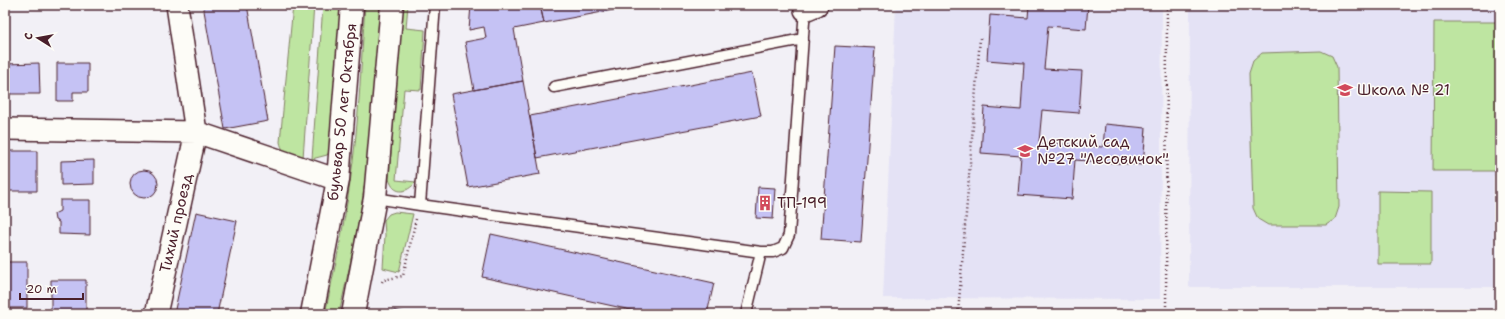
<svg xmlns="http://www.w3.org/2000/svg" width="1505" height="319" font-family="'Shantell Sans',sans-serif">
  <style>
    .built { fill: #e4e2f5 }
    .green { fill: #bee5a1; stroke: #848266 }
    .building { fill: #c5c2f4; stroke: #4a1f2b }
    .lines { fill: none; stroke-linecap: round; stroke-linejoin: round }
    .lane-casing { stroke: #4a1f2b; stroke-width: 13 }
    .street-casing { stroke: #4a1f2b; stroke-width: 24 }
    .primary-casing { stroke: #4a1f2b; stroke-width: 25 }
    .path { stroke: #4a1f2b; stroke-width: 2.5; stroke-dasharray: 1 3; stroke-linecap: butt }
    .lane { stroke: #fdfcf7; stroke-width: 10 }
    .street { stroke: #fdfcf7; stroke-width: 21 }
    .primary { stroke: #fdfcf7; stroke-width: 22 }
    .labels { text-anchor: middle; stroke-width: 3; stroke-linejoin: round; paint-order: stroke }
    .poi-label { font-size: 15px; fill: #4a1f2b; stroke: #fdfcf7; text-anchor: start }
    .street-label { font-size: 15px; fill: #4a1f2b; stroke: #fdfcf7 }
  </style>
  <rect width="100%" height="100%" fill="#f2f0f6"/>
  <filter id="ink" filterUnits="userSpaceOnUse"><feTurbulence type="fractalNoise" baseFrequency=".025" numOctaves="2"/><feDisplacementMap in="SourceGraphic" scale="8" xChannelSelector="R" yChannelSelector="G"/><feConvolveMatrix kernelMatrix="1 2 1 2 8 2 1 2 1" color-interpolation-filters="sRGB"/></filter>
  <g filter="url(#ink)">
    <path class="built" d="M896,5H1162L1160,299L883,298Z
      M1190,5H1500V176H1493L1494,287H1189Z"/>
    <path class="green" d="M293,5H314L303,158C291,155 283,156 280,142Z
      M323,5H343L330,151L327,155L312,159Z
      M365,5H380C375,66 372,128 364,189C358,231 348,273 339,314H325C334,271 344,227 350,183C359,124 361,64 365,5Z
      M402,5H408L406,28L425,30L421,90L404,89L396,180L416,182C406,194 394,195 389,179Z
      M1434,22H1500V171H1433Z
      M1321,51L1332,56L1337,67L1339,207L1335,219L1326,225H1268L1258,219L1253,208L1249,73L1253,61L1262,53Z
      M1378,191L1431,192V264H1378Z
      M395,212L413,214L399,272L383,268L385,235L384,220L389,214Z"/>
    <path class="building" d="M203,5H247L268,121L225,129Z
      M471,5H540L544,23L514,29L523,81L474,90L465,42L486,38L484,27L469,30Z
      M540,5H640L544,23Z
      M1029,5H1088L1086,29L1048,26L1044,69L1082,71L1079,113L1042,110L1039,142L1103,147L1105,124L1146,128L1143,165L1075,160L1072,199L1018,195L1021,156L981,153L984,107L1021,110L1024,63L987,60L990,15L1028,18Z
      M835,46L875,48L861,242L821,239Z
      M39,63L40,94H8V86H5V64Z
      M57,63H88V92H73V101H57Z
      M752,73L761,116L537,158L530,116Z
      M523,81L540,174L468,187L451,94Z
      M5,151H37V191H5Z
      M94,160V184L61,185V161Z
      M130 184a14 14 0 1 1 28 0a14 14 0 1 1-28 0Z
      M758,187L775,188L773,219L756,218Z
      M60,200H90V235L59,234V222L55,220L54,214L60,211Z
      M196,212L237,221L217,314H174Z
      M491,234L714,283L707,314H649L482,277Z
      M7,262H27V308H5V270H7Z
      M51,280H86V311H51Z
      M394,310L410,314H393Z"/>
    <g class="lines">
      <g class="lane-casing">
        <path id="lane" d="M554,87L803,39
          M375,198L420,205L761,252H773L783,248L789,235L805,8
          M420,205L435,5
          M746,314L761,252"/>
      </g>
      <g class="street-casing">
        <path id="street" d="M805,10L817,5
          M5,129L196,132L338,180
          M156,314L196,132L177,5"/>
      </g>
      <g class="primary-casing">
        <path id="primary" d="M312,314L338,180L352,5
          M353,314L375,198L392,5"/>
      </g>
      <path class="path" d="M382,282L383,280L403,276L416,219
        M958,314L980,38
        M1166,314L1167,5"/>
      <use href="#lane" class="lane"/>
      <use href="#street" class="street"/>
      <use href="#primary" class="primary"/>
    </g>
  </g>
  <defs>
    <g id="school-bare" transform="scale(1.2)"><path d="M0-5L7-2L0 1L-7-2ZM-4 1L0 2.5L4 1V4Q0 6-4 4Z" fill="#d1495b" stroke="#fdfcf7" stroke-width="2.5" paint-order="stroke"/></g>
    <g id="building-bare" transform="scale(1.2)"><path d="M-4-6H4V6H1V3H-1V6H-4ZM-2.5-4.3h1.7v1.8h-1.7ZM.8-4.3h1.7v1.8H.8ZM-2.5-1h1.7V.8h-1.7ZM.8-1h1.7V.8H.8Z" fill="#d1495b" stroke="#fdfcf7" stroke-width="2.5" paint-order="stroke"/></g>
  </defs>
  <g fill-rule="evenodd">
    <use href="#school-bare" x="1345" y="90"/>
    <use href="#school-bare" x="1025" y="151"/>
    <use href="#building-bare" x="765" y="203"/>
  </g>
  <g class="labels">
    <g class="poi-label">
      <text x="1357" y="95">Школа № 21</text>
      <text x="1037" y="147">Детский сад<tspan x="1037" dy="17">№27 "Лесовичок"</tspan></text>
      <text x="777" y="208">ТП-199</text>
    </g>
    <g class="street-label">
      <text transform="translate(342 112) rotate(-84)" y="5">бульвар 50 лет Октября</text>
      <text transform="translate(176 223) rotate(-77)" y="5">Тихий проезд</text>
    </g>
  </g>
  <rect width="1505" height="319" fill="none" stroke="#fdfcf7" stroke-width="20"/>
  <rect x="10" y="10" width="1485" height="299" fill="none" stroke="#4a1f2b" stroke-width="1.5" filter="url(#ink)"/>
  <g transform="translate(38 38) rotate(281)" stroke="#fdfcf7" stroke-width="3" paint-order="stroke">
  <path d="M0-3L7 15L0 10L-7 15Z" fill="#4a1f2b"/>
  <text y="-6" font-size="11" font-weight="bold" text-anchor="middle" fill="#4a1f2b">С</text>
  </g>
  <path d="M20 293v6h63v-6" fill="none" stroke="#4a1f2b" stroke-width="2"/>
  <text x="26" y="293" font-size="12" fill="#4a1f2b" stroke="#fdfcf7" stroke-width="3" paint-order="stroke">20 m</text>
</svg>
